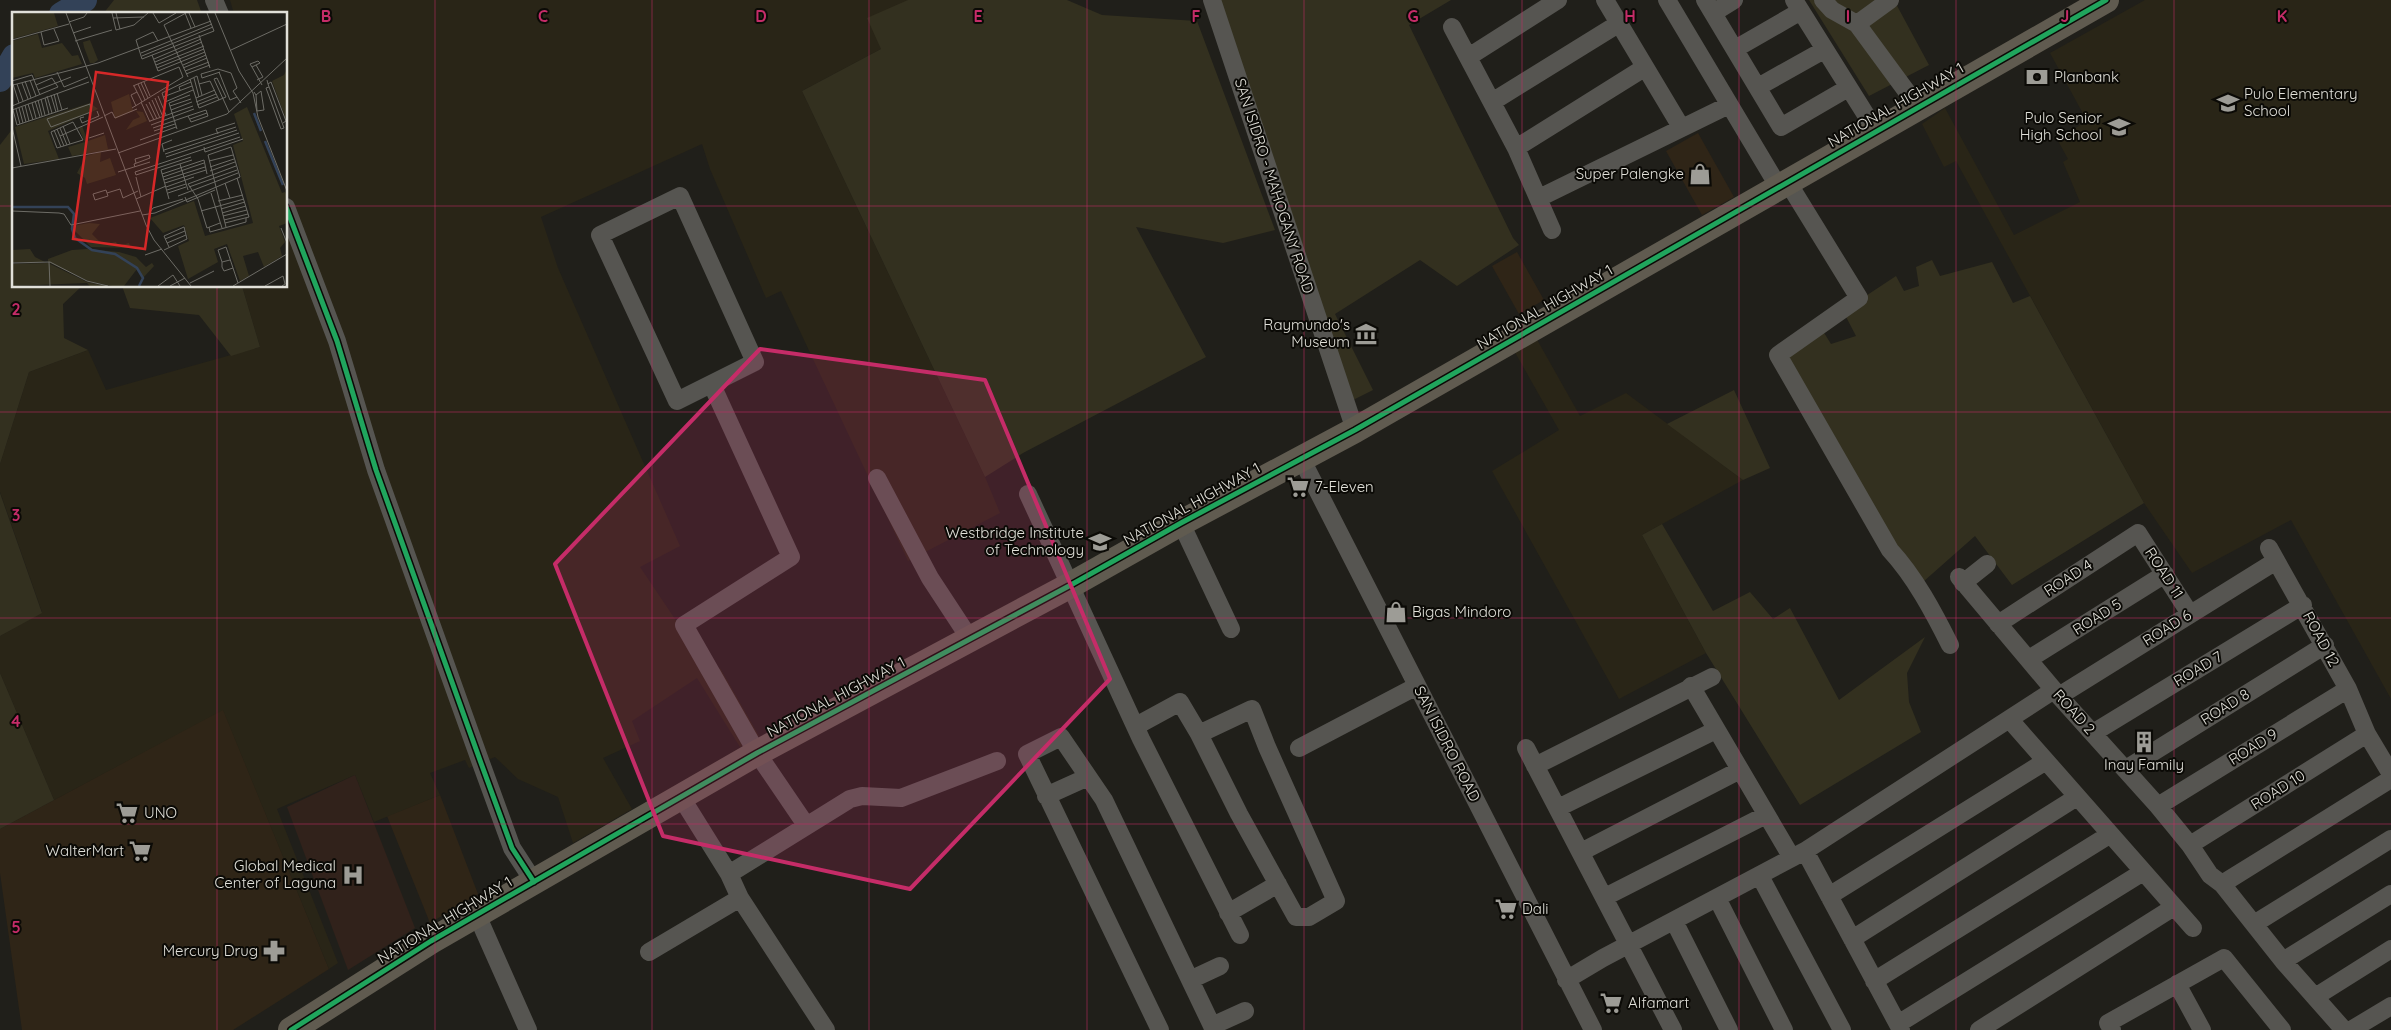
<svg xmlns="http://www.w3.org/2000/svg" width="2391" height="1030" font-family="Quicksand,sans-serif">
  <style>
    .commercial { fill: #2f2517 }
    .built { fill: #292517 }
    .medical { fill: #31221b }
    .green { fill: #33301f }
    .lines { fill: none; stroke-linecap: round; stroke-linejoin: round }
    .river { stroke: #334258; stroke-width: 24 }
    .minor { stroke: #565551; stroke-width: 18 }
    .highway { stroke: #605b50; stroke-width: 26 }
    .cycleway-casing { stroke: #0b0a06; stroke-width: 8 }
    .cycleway { stroke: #20a55d; stroke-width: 5 }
    .marked { fill: #c52c68; fill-opacity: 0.2; stroke: #c52c68; stroke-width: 4; stroke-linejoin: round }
    .grid { fill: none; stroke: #c52c68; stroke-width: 1; stroke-opacity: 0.55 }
    .labels { text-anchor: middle; stroke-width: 4; stroke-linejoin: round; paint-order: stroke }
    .poi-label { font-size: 15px; fill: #e1e0d9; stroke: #0b0a06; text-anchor: start }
    .street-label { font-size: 15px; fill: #e1e0d9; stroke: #0b0a06 }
    .inset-river { fill: none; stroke: #334258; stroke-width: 2.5 }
    .inset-road { fill: none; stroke: #6d6c66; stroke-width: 1 }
    .view { fill: #d62828; fill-opacity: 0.15; stroke: #d62828; stroke-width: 2.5 }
    .inset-edge { fill: none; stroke: #e1e0d9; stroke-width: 2.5 }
    .grid-label { font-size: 16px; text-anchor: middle; font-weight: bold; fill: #c52c68; stroke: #0b0a06; stroke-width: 4; stroke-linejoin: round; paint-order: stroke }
  </style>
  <rect width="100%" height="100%" fill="#201f1a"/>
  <path class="commercial" d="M1698,133L1734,197L1702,215L1666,151Z
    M1517,252L1544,300L1519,314L1492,266Z
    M223,709L329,969L233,1030H22L0,873V829Z
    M440,795L478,894L430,923L387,816Z"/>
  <path class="built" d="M230,0H908L881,49L802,91L985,477L1000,513L908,561L781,291L766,298L710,169L702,144L541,217L558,268L680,546L640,567L712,674L720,668L759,736L740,747L697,678L632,721L640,741L603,758L632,809L573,843L558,797L518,779L495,757L469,768L465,760L430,773L440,795L374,822L355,775L277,809L338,963L329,969L223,710L54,800L0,673V636L42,612L0,492V464L29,372L88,350L106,390L260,347L242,286H286V227L298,223L286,187V14H234Z
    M2145,0H2391V699L2291,520L2192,573L2144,503L1956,161L1944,167L1922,124L1945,108L2014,235L2080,202L2063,162L2068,159L2057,139L2087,121L2050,53Z
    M1535,336L1580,416L1626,393L1743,480L1642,535L1706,653L1619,699L1492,471L1559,430L1512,347Z"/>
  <path class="medical" d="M355,775L415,928L348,970L287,807Z"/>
  <path class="green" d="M114,0H197L202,14H103Z
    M908,0H1067L1102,15L1197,21L1275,230L1223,243L1136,227L1206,357L1023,453L985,477L802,91L881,49L867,18Z
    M1218,0H1451L1409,25L1513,238L1519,245L1457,286L1420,260L1335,314L1373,390L1351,401Z
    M1809,0H1898L1895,2L1929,65L1869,96Z
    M14,127V286H82L63,304L64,338L88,350L29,372L0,464V145Z
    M1932,260L1940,276L1992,262L2013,303L2030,296L2144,503L2012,585L1975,536L1915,589L1769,352L1816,320L1831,344L1856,336L1843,311L1896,276L1904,291L1919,286L1916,267Z
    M122,286H242L260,347L231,356L199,315L130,308Z
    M1734,390L1770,468L1743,480L1667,424Z
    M0,493L42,613L0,636Z
    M1662,524L1713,611L1750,592L1773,619L1790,608L1839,700L1925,637L1907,673L1909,702L1921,732L1800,805L1706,653L1642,535Z
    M0,673L54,800L0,829Z"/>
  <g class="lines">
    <path class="river" d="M61,14L85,0
      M0,80L14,56"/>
    <path class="minor" d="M214,0L220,14
      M1212,0L1355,430
      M1605,0L1681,127
      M1667,0L1778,186
      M1705,0L1781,127L1848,88
      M1794,0L1876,131
      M1823,0L1832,10L1857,24L1890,0
      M1713,13L1734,0
      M1857,24L1918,107
      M1452,27L1516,148L1552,230
      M1735,49L1801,11
      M1470,56L1558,0
      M1758,87L1824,50
      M1492,102L1618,24
      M1516,148L1644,68
      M1787,181L1859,298L1778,355L1890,550C1915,577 1934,613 1950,645
      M680,196L755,362L677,401L600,235Z
      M1539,198L1729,105
      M286,207L337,341L376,470L481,763L512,848L534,882
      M712,385L791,557L684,625L757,753L806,825
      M1301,458L1593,1030
      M877,478L930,578L970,639
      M1028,494L1141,739L1240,935
      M1181,523L1231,629
      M2269,548L2348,689L2367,734L2391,774
      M1959,577L2059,696L2158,806L2190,845L2210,875L2222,884L2283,961L2344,1030
      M1963,583L1987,564
      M1998,624L2138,533L2190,614
      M2029,659L2165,574
      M1691,686L1792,858
      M2059,696L2276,561
      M2010,720L2193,928
      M1136,726L1180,702L1199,734L1239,814L1296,917H1309L1336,901L1267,747L1252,709L1199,734
      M2093,733L2303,605
      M1299,748L1417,686
      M1526,748L1673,1030
      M1535,766L1712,677
      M2126,769L2325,645
      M1046,796L1088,777
      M681,797L729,874L740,898L826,1030
      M2158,806L2348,689
      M1558,808L1716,730
      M2190,845L2367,734
      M1805,851L1901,1030
      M1581,852L1740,770
      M729,874L850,799L862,796L901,798L997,761
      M1760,876L1842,1030
      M2222,884L2391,779
      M1829,896L2046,761
      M1605,897L1766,815
      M1717,898L1784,1030
      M1228,913L1278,884
      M477,915L528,1030
      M1674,921L1729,1030
      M2254,924L2391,839
      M1852,939L2077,797
      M649,952L740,898
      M2283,961L2391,894
      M1190,980L1220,966
      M1566,980L1603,958L1805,851L2054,690
      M1874,981L2109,835
      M2177,984L2202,1030
      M2315,997L2391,949
      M1898,1024L2143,872
      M1212,1026L1245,1011
      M1160,1030L1027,754L1061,737L1104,800L1214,1030
      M1979,1030L2174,907
      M2112,1030L2108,1023L2224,958L2282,1030
      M2351,1030L2391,1006"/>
    <path class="highway" d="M291,1030L431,941L757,753L1069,586L1181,523L1355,430L2106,0"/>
    <g class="cycleway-casing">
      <path id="cycleway" d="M286,207L337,341L376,470L481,763L512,848L534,882
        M291,1030L431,941L757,753L1069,586L1181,523L1355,430L2106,0"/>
    </g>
    <use href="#cycleway" class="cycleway"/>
  </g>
  <path class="marked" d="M760,349L985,380L1110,679L910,889L663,836L555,564Z"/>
  <path class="grid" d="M217,0V14M435,0V1030M652,0V1030M869,0V1030M1087,0V1030M1304,0V1030M1522,0V1030M1739,0V1030M1956,0V1030M2174,0V1030M0,206H14M286,206H2391M217,286V1030M0,412H2391M0,618H2391M0,824H2391"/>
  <defs>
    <g id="bank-bare" transform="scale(1.725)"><path d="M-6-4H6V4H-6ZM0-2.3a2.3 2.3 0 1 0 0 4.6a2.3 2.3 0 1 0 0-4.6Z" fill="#9d9c96" stroke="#0b0a06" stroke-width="2.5" paint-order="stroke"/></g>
    <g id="school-bare" transform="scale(1.725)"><path d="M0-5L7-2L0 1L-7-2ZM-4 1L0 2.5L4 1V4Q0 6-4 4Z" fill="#9d9c96" stroke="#0b0a06" stroke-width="2.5" paint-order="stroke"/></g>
    <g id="shop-bare" transform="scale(1.725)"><path d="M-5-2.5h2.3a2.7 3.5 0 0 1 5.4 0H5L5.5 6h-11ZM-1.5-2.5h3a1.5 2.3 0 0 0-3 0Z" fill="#9d9c96" stroke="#0b0a06" stroke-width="2.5" paint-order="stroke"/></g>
    <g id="museum-bare" transform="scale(1.725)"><path d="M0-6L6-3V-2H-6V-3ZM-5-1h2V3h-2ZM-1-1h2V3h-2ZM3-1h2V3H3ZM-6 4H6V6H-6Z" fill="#9d9c96" stroke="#0b0a06" stroke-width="2.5" paint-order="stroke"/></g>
    <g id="supermarket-bare" transform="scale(1.725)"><path d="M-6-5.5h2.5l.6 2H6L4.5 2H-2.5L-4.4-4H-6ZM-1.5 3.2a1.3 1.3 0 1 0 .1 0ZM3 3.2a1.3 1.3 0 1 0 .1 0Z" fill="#9d9c96" stroke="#0b0a06" stroke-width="2.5" paint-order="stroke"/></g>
    <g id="building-bare" transform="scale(1.725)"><path d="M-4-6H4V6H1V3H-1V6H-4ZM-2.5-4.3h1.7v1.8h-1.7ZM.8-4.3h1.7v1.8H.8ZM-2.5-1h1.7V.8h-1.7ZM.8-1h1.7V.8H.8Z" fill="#9d9c96" stroke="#0b0a06" stroke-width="2.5" paint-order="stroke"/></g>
    <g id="hospital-bare" transform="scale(1.725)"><path d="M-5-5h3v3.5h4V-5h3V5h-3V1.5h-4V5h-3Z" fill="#9d9c96" stroke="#0b0a06" stroke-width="2.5" paint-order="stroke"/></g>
    <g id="pharmacy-bare" transform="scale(1.725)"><path d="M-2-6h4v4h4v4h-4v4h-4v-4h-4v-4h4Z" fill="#9d9c96" stroke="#0b0a06" stroke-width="2.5" paint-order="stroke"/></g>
  </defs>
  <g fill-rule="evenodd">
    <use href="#bank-bare" x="2037" y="77"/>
    <use href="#school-bare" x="2228" y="103"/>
    <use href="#school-bare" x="2119" y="127"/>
    <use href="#shop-bare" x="1700" y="174"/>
    <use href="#museum-bare" x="1366" y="334"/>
    <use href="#supermarket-bare" x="1298" y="487"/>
    <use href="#school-bare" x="1100" y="542"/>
    <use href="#shop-bare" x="1396" y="612"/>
    <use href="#building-bare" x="2144" y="742"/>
    <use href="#supermarket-bare" x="127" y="813"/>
    <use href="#supermarket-bare" x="140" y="851"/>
    <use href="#hospital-bare" x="353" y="875"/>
    <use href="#supermarket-bare" x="1506" y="909"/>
    <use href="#pharmacy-bare" x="274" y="951"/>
    <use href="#supermarket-bare" x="1611" y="1003"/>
  </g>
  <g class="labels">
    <g class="poi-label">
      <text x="2054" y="82">Planbank</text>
      <text x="2244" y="99">Pulo Elementary<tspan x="2244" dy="17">School</tspan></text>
      <text x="2102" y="123" text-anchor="end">Pulo Senior<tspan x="2102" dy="17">High School</tspan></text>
      <text x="1684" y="179" text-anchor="end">Super Palengke</text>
      <text x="1350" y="330" text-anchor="end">Raymundo's<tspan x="1350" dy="17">Museum</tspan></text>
      <text x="1315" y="492">7-Eleven</text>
      <text x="1084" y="538" text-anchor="end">Westbridge Institute<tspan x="1084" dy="17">of Technology</tspan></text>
      <text x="1412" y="617">Bigas Mindoro</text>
      <text x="2144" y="770" text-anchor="middle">Inay Family</text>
      <text x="144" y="818">UNO</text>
      <text x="124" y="856" text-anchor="end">WalterMart</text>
      <text x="336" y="871" text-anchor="end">Global Medical<tspan x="336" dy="17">Center of Laguna</tspan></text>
      <text x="1522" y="914">Dali</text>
      <text x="258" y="956" text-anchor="end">Mercury Drug</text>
      <text x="1628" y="1008">Alfamart</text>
    </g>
    <g class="street-label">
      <text transform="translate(1896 105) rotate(-30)" y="5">NATIONAL HIGHWAY 1</text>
      <text transform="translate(1274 186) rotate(72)" y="5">SAN ISIDRO - MAHOGANY ROAD</text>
      <text transform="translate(1545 307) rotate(-30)" y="5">NATIONAL HIGHWAY 1</text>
      <text transform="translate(1192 504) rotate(-29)" y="5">NATIONAL HIGHWAY 1</text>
      <text transform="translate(2164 573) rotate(57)" y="5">ROAD 11</text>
      <text transform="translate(2068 578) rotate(-33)" y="5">ROAD 4</text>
      <text transform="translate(2097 617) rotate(-32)" y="5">ROAD 5</text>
      <text transform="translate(2167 628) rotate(-32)" y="5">ROAD 6</text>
      <text transform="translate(2321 639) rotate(62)" y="5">ROAD 12</text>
      <text transform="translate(2198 669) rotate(-31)" y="5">ROAD 7</text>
      <text transform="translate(836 697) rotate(-28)" y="5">NATIONAL HIGHWAY 1</text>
      <text transform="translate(2225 707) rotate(-32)" y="5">ROAD 8</text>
      <text transform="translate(2074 712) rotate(48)" y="5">ROAD 2</text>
      <text transform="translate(1447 744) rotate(63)" y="5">SAN ISIDRO ROAD</text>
      <text transform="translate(2253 747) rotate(-32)" y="5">ROAD 9</text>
      <text transform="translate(2278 790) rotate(-32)" y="5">ROAD 10</text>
      <text transform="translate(445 920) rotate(-31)" y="5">NATIONAL HIGHWAY 1</text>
    </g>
  </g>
  <g transform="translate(12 12)">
    <rect width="275" height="275" fill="#201f1a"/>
    <path d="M0,1H42L46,14L0,27ZM26,22L30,36L50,31L60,44L66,43L70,52L23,66L21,61L0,66V29ZM78,28L86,48L82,51H78L72,35L71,30ZM275,57V110L260,69L272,63ZM117,82L121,99L103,107L99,90ZM78,91L86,97L36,119L47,147L12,152L3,115ZM235,95L270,181L273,180L275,184V211L267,214L273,230L268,236L270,244L252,255L246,240L231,244L237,264L228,269L215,232L202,237L206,250L176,267L166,234L177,229L172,213L151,221L138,206L182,189L193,224L241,211L221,133L231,129L222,102ZM124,99L131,100L135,109L114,118L121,108L128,105ZM70,114L76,129L93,123L96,137H102L60,144L56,135L73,130L67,117ZM89,140L88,150L98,146L104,163L75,172L73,166L65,161L74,144ZM77,211L88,212L80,222L87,229L94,232L104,230L106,234L117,231L119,236L79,235L61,217V214ZM18,237L23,245L33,250H0V238ZM75,237L107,240L124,245L134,255L140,251L142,254L131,266L125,257L112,274H100L76,269L36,250V247L60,238ZM36,251L75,270L94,274H78L75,271L0,274V252Z" fill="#33301f"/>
    <path class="inset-river" d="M242,101L249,119M253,129L271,173M0,195H56L62,202L60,217L63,226L80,238L103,242L125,256L131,266L127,274"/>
    <path class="inset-road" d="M54,1L134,213L142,228L179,274M100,1L104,18L122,13L136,1M104,1L108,17M141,1L147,11L164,1M173,1L179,16M174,1L152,13L176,65M177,1L183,15M203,1L227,59L241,81L246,105L275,179M101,6L132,5M57,10L72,5L75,1M29,20L32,33L47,29L42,17M61,21L79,15M187,23L198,56M0,28L57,12M63,29L100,18M146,29L141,20L124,28L130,47L202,19L195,1M219,38L275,12M129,41L200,12M140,43L146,59L193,40M130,44L201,15M142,47L189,27M246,49L248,51L240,55L238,52ZM143,50L190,30M144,53L192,34M171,53L194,43M244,53L251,65L245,68M240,55L250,73M145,56L192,37M171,56L195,46M173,59L197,50M45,60L52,75L76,65M207,60L218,88L225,85M208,60L190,66L189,62L206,57L219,61L225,76L221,79L229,91M174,62L198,53M182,66L187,85M178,67L187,96L214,85L205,66L202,67M202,67L217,100M18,68L24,84M255,68L256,72L272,116L269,117L254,76L257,75M0,69L20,63L28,83M13,69L19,86M132,70L138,84M10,71L16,87M129,71L136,86M1,72L7,91M5,72L11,89M126,72L133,88M187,72L198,69L207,88M256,72L259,70L274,109L271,111M1,73L86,51L199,9M122,74L130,90M26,78L59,65M168,78L167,75L179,70M181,78L153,90L150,81L185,64L190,83M242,80L244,83L249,79L252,98L245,99L244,83M45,81L50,98M42,82L46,99M39,83L44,100M35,84L40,101M146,84L154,103M151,85L180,74M33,86L37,102M143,86L151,105M184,86L203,78M29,87L33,103M26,88L30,104M140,88L148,106M23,89L28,105M129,90L138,110M137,90L145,107M184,90L204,82M20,91L24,106M16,92L21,108M78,92L79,100L39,115L35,107ZM134,92L142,108M13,93L17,109M185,93L205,85M0,94L46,75L40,66L24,73M124,94L119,83L125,80M158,94L179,87M10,95L14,110M7,96L11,111M120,96L171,65L167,55L121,74M4,97L8,112M0,98L77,70M1,98L5,113L56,96M159,98L180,90M92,104L100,100L103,106L125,97M72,105L68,106L70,111L87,104L85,99M178,107L195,101M138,109L181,94M61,110L71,128L45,136L39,120ZM139,113L182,97M51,114L58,132M0,115L9,154M48,116L55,133M141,116L176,104L194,98L196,104L179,110L176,104M45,117L52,134M165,117L157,91L178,83M42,118L49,135M142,119L163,112M206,122L204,117L223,111M48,124L91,105M77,126L92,121M128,128L164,115M192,135L193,140L231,127M152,138L224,115M152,140L150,132L160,128M106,141L215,102L275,46M153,142L225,118M154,145L227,121M179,145L124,163L123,160L228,125M197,149L221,143M124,151L123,147L137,143M168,152L176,178M123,155L122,152L138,146L137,143M198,155L222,147M0,156L104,137M198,159L223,150M106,160L138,150M150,162L192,148L195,162M124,165L129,185M151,165L192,151M152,168L193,155M153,171L194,158M213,171L218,186M154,175L182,165M177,175L225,158M94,178L96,184L83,188L81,182ZM155,178L174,172M95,181L108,177L111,186L126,179M156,181L174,175M199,181L210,216M166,184L226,161M173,185L175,190L203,178M124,187L154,174M157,187L149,158L180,148M206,189L231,183M209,197L233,190M0,199L47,201L52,202L59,213L128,199M189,199L232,187M138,200L141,196L171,187M210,201L234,194M130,203L143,201L228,165M211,204L235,198M212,208L236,202M208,211L195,216L186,187L176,172L224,154M213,211L237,205L225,166M197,215L198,220L234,210V206M214,215L196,143L219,135L228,165M269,216L275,231M153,227L173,219M155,231L174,223M152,238L175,227L172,215L152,224L157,235M133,243L150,237M218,248L210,250V255L212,259L221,256M37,250L38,274M210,250L206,238L214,235L226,271M0,251L38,250L75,269L96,274M178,271L202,259M146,274L161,263L168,274M158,274L173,266M221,274L275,242M253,274L271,264L273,272L270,274"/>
    <path class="view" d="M84,60L156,70L133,237L61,227Z"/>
    <rect width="275" height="275" class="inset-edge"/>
  </g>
  <g class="grid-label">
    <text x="326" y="22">B</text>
    <text x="543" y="22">C</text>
    <text x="761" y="22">D</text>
    <text x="978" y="22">E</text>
    <text x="1196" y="22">F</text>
    <text x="1413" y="22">G</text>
    <text x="1630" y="22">H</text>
    <text x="1848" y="22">I</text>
    <text x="2065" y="22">J</text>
    <text x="2282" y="22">K</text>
    <text x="16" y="315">2</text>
    <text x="16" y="521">3</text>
    <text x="16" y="727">4</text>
    <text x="16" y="933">5</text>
  </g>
</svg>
